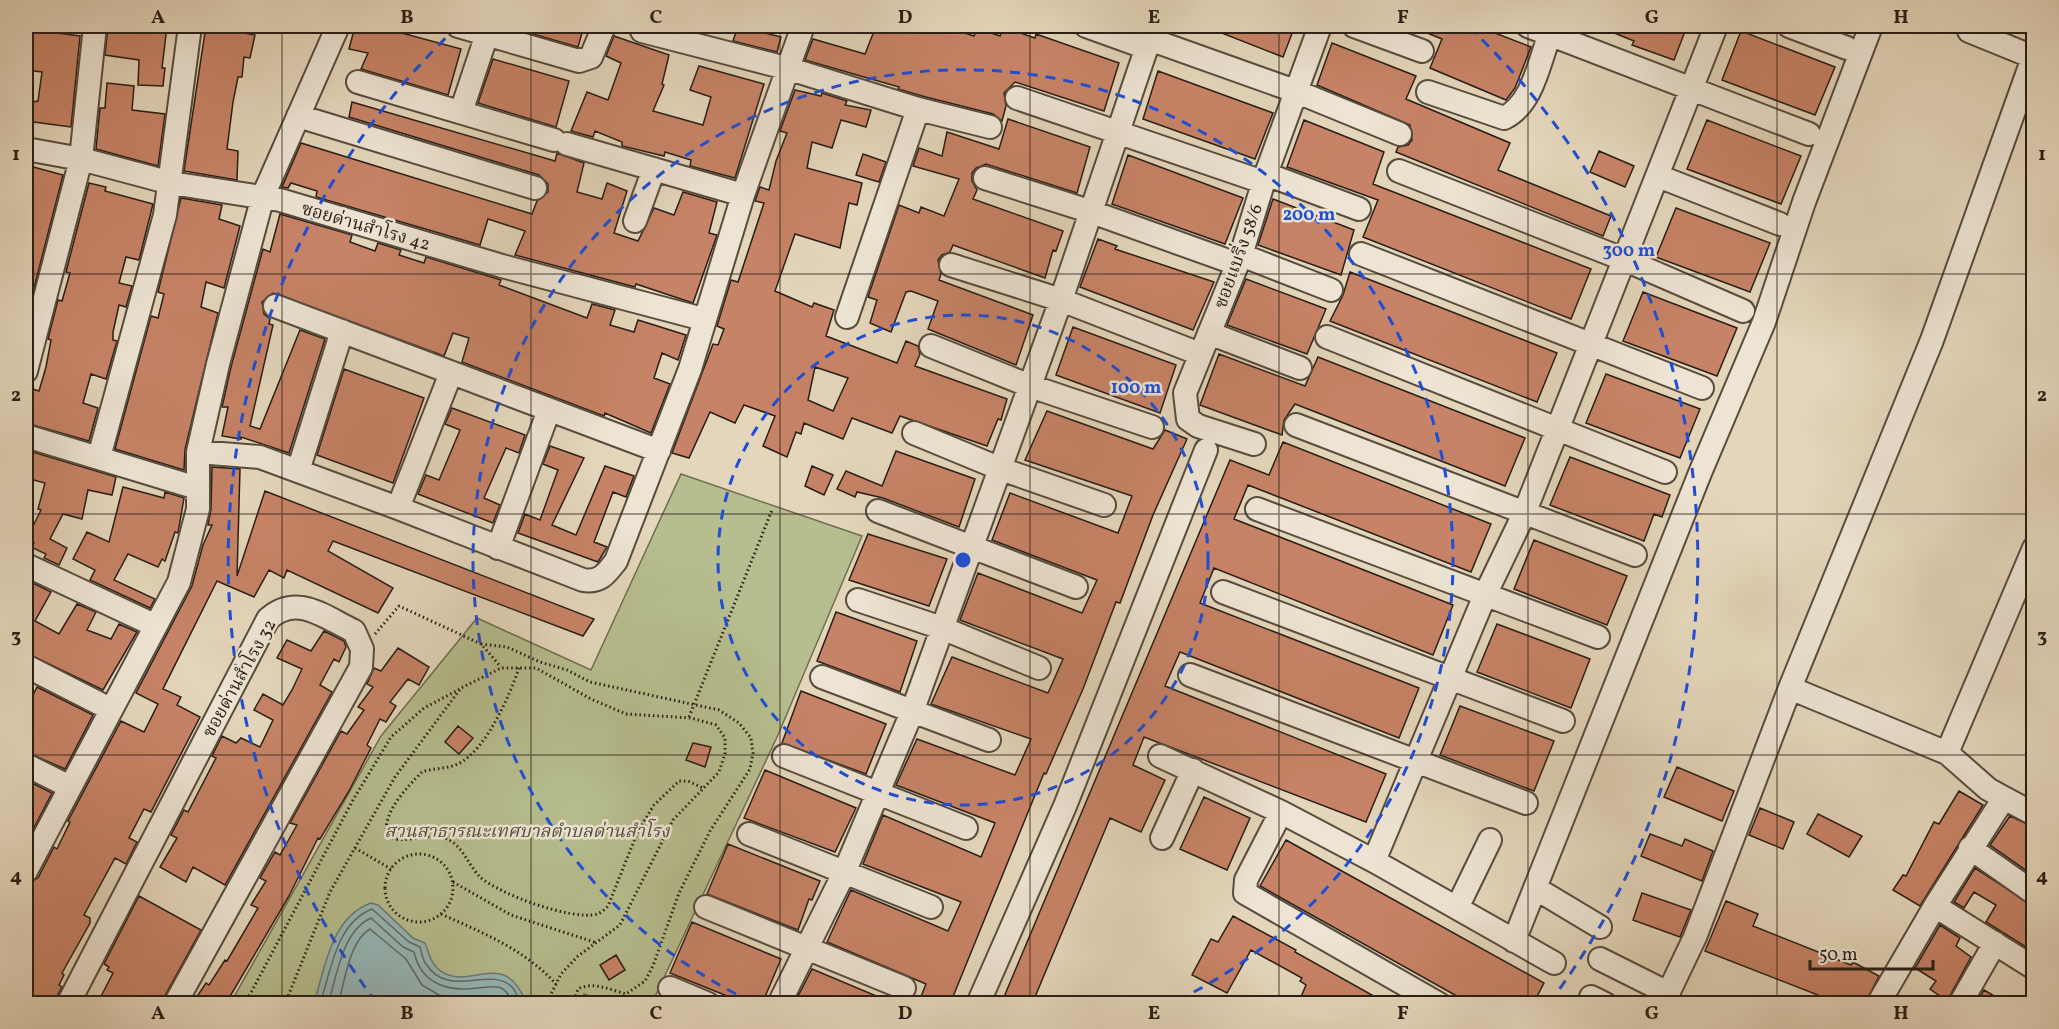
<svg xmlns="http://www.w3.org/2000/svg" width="2059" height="1029" font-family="Vollkorn,'Noto Serif Thai',serif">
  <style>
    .green { fill: #b6bd8e; stroke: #706e52; stroke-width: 1.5 }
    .water { fill: #97b7b7; stroke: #6b7a77; stroke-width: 1.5 }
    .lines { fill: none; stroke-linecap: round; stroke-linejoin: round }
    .shore { stroke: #606a66; stroke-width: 1.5 }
    .building { fill: #c78367; stroke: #291e16; stroke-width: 1.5; fill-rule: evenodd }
    .minor-casing { stroke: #584c3f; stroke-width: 26 }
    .path { stroke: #291e16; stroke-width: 3; stroke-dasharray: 1.5 3; stroke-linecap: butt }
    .minor { stroke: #ede4d3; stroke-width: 22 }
    .grid { fill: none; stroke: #291e16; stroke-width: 1.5; stroke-opacity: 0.55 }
    .ring { fill: none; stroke: #1d4ed8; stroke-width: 3; stroke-dasharray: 10 8 }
    .labels { text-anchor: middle; stroke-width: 5; stroke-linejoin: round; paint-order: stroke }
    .street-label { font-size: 18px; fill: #291e16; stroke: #ede4d3 }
    .park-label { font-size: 18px; font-style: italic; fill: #534e3a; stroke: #ede4d3 }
    .centre { fill: #1d4ed8; stroke: #ede4d3; stroke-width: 3 }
    .ring-label { font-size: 18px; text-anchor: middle; font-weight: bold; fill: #1d4ed8; stroke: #ede4d3; stroke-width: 5; stroke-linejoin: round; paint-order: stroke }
    .neatline { fill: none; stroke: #291e16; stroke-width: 2 }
    .grid-label { font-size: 20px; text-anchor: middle; font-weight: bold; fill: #291e16 }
  </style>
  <rect width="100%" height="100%" fill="#e4d6bb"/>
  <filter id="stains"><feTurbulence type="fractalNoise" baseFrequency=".00333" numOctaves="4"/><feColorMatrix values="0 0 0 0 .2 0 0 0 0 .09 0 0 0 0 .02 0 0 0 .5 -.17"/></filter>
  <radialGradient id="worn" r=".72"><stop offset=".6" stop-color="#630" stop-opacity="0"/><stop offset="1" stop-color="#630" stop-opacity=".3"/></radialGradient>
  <path class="green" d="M681,474L862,536L778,735L652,1003H609L584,994L579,1004H230L381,736L477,618L591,670Z"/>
  <path class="water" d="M371,903L378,905L413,938L425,943C429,952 429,960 437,968C467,996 504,944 526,1003H314C325,968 331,917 371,903Z"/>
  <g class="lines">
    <path class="shore" d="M320,1004C331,971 336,923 372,909L409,942L420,947C422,953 422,959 426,964C449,1000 490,965 512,987C516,991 518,998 520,1004
      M328,1004C337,976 342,931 371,918L403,947L414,952C421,984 448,992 477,988C485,988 494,985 501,988C508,991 509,997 512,1004
      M338,1004C345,982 349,941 370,929L406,959L422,985L439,995L451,998L497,996L502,1004"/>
  </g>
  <path class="building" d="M108,26H167L162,68H165L163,86L138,85L139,60L105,55Z
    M206,26L255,35L250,58L244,57L242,77H238L233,102L227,149L238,151L237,180L184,171Z
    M355,26H376L461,49L448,95L361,69L368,53L349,49Z
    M528,26H584L578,47L526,32Z
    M738,26L781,37L777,52L733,41Z
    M876,26H944L974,36L977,28L1000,36L1003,27L1035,38L1036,34L1119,63L1104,111L1015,82L1004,93L1006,106L1002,121L993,114L922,96L898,89L899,87L805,60L813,39L865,54Z
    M1204,26H1281L1293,31L1283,57Z
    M1410,26H1477L1531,47L1515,88L1506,100L1430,68L1442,39Z
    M1597,26H1687L1674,60L1632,45L1634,41Z
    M26,29L80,36L71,127L26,121V103L38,101L42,72L26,70Z
    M1741,31L1835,67L1815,115L1722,80Z
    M614,36L669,55L662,84L664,85L653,111L703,125L711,97L690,90L699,66L764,84L735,178L690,166L691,160L665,152L664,156L622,146V142L595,131L593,137L571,131L587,92L608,100L621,63L606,56Z
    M1332,43L1416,76L1406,99L1510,143L1498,170L1611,216L1603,236L1396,152L1398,147L1408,145L1412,140L1410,125L1317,85Z
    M493,59L569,81L556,127L478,103Z
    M1158,71L1273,113L1255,159L1143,119Z
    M107,83L134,86L132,110L165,114L158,166L96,149L100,108H105Z
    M795,90L821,96L822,93L847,101L845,105L871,110L866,127L841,120L832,148L812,142L807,168L862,183L857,205L849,203L840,248L795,234L775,291L812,307L814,303L834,310L826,336L897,363L906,341L918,346L920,354L915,366L1007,399L1001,420L998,419L987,446L900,416L892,433L852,418L843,439L804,423L801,434L796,432L787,457L763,446L775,416L744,405L735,423L710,412L689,458L672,453L713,344L718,345L724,329L717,326L731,280L738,282L764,203L755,201L760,187L769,190L776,161L787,133L780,131ZM815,367L848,378L833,411L808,400Z
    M352,102L555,161L557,153L584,163L577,192L602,199L607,183L627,191L614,233L638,241L654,208L674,215L683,192L717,202L709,233L717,235L693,303L636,284L635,287L515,255L525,231L488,219L480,245L316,197L317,191L291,183L288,188L282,187L301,143L532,214L537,201L548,192V184L539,175L349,117Z
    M1008,119L1090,147L1077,193L986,164L976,168L972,173V181L977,190L973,199L1063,231L1056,251L1053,250L1045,278L953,245L950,252L942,255L938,260L941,274L939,280L1033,315L1016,365L928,329L938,301L911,291L906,292L891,332L870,323L877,300L868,297L899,205L919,213L921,207L944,216L959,179L913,166L919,148L942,156L947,132L999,149Z
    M1304,120L1384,152L1373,184L1591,269L1571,319L1363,237L1378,200L1287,167Z
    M1707,120L1801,156L1781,204L1687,169Z
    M1599,151L1634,166L1625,187L1590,172Z
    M863,154L886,162L879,182L856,175Z
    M1128,155L1243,198L1225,244L1112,204Z
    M26,165L63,175L26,319Z
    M89,183L106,187L105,191L153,204L139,260L126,257L119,283L132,286L126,307L119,305L113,332V340L117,341L106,379L91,374L83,403L98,408L89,441L26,423L30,388L39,391L46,367L51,340L48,339L58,300L62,301L70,273L66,272Z
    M181,198L222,205L219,219L240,226L224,288L206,282L201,307L218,313L185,449L184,470L115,449L151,316L158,318L164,294L158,292Z
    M1273,199L1354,230L1341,275L1258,245Z
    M1676,208L1770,243L1750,292L1656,257Z
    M280,214L352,235L350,242L375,251L378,243L401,250L399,255L424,263L426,257L501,280L499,285L587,318L592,304L615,310L610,325L634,332L638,320L686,335L678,360L662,353L654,378L670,384L651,433L605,413L604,416L462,362L469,338L453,333L444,356L273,293L262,302L264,314L270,319L269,324L273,325L250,426L260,429L300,330L325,339L289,453L241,437V439L222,436L228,407H222L231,367L263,249L270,252Z
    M1098,239L1117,246L1115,249L1214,282L1193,330L1080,287Z
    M1350,272L1557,353L1537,402L1330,321L1343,295Z
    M1246,279L1326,309L1307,354L1227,325Z
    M1643,292L1737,328L1717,376L1623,341Z
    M1073,327L1176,365L1160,413L1056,375Z
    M1219,354L1305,386L1318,357L1525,438L1505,486L1295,404L1284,420L1282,435L1200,405Z
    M344,369L424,398L393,483L317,455Z
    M1606,374L1700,409L1680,458L1586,423Z
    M452,408L525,435L519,453L506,448L484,498L500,505L493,523L418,494L426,475L439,480L460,430L445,424Z
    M1047,411L1153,449L1165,430L1187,439L1153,515L1120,603L1116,602L1083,689L1046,774L1044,773L950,1004H918L926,984L827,942L851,890L948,931L961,902L863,864L883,815L981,857L995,823L896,785L917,739L1015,775L1031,739L931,704L952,657L1048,693L1063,659L960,620L978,573L1082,613L1097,580L992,540L1010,493L1118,533L1132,496L1025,460Z
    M1283,442L1491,524L1471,572L1248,485L1234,519L1453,605L1433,655L1214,568L1200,603L1419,688L1399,738L1180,652L1165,686L1386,774L1366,822L1144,737L1133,765L1165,780L1141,832L1110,818L1032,1004H1001L1230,460L1269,475Z
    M550,446L584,458L552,525L576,535L605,466L634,476L626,497L613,492L594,542L607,547L598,562L518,533L525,514L540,520L558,470L543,464Z
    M26,450L116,477L112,495L88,490L82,519L63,514L50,539L67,548L59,565L44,558L46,554L31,547L34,543L26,540L41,510L38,509L45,483L26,478Z
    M896,451L975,479L959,527L883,498L857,492L855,497L837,489L846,471L882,486Z
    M1570,457L1670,495L1662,517L1654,514L1644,541L1550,505Z
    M812,466L833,475L824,495L805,486Z
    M212,467L240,469L237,576L265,491L594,619L583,636L333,541L328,551L393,588L378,613L287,570L284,578L269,570L254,597L217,581L163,689L181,697L177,705L200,717L151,812L144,809L129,838L137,842L126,864L115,858L84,915L90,918V923L62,973L64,975L59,985L62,987L56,998L53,996L49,1004H26V884L38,878L54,847L57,849L70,822L68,821L121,721L144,732L158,704L136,693L192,586L203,545L212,525H208L211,509Z
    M123,487L164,498L165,492L184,498L178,533L175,532L165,561L162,559L158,567L128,554L114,580L155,599L150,608L90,580L95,570L73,559L87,532L109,542Z
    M868,534L947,559L929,606L849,580Z
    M1534,540L1627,576L1607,625L1514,589Z
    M31,582L51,592L35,621L59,634L77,604L96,612L87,630L111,639L119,624L137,632L103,690L26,653V592Z
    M836,612L917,641L900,692L817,661Z
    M1497,624L1590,659L1571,708L1477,672Z
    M324,631L344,641L346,647L339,662L334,659L320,685L332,692L225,885L193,867L186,882L160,867L177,838L171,835L184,810L188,812L216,758L212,756L222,736L236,743L241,738L260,747L273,720L254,710L263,694L283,705L292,690L302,669L277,658L287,640L311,651Z
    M398,648L429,667L419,685L408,679L390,702L396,706L386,722L380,719L367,745L371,748L349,791L320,839L318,838L289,896L232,993L224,1004H192L206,983L209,985L225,960L227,961L258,908L251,905L266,881L260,878L275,852L280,855L297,825L290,823L341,731L347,734L364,710L358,707L373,687L367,684L374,668L381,671Z
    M37,687L93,715L65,769L26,752V696L31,699Z
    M801,691L886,724L866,774L782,743Z
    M1460,706L1554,741L1534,791L1440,755Z
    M458,726L473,738L459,754L445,742Z
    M693,743L711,747L705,767L686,760Z
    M1677,767L1734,791L1722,821L1664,797Z
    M765,770L856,808L835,852L744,818Z
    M26,780L52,793L26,843Z
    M1959,791L1983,805L1920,906L1893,890L1903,875L1906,876L1934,822L1939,824Z
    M1204,797L1250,818L1227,870L1180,849Z
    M1760,808L1794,822L1783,849L1749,835Z
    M1818,814L1862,836L1849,857L1807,834Z
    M2010,816L2034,827V876L1990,845Z
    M1650,834L1682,846L1685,839L1713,851L1702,881L1641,856Z
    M1286,840L1544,983L1533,1004H1471L1260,886Z
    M728,844L820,881L812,900L809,899L798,930L707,894Z
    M1975,868L2034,906V952L1986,922L1996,905L1974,892L1964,908L1954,902Z
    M1642,893L1691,910L1680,937L1633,920Z
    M139,896L201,930L162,1001L156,998L153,1004H97L113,973L107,970L109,967L104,964Z
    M1726,901L1758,914L1753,926L1851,965L1853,962L1879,976L1865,1004H1841L1705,951Z
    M1233,916L1296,950L1295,952L1388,1004H1298L1306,985L1300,981L1302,978L1251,950L1227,993L1192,975L1211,939L1218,942Z
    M692,922L781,959L762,1004H747L670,973Z
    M1940,925L1960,938L1956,946L1971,957L1947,1001L1930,989L1936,981L1915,968Z
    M616,955L625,970L609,980L600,965Z
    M812,969L893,1003V1004H794Z
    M1984,990L2008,1004H1976Z"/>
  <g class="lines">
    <g class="minor-casing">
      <path id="minor" d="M458,26L579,61L591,57L604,26
        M1086,26L1147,48
        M1354,26L1422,51
        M1528,26L1809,134
        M1789,26L1847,48
        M642,31L790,69L918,109L990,127
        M1969,31L2033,57
        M1149,39L1295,91L1400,134
        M358,82L554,140
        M1428,92L1504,118C1533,104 1539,62 1550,34
        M1017,98L1263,182
        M461,112L487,34
        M298,116L535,188
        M567,144L743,195
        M26,149L81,159L171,183L280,200L502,266L703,319
        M1399,171L1623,259L1743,311
        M1266,174L1359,209
        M1658,176L1780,224
        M985,178L1089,211L1237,264
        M635,221L654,169
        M1361,254L1702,388
        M1241,255L1331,290
        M951,265L1061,300L1200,354
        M275,306L659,451
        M847,317L918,109
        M1209,333L1300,368
        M1327,337L1665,472
        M931,346L1030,386L1152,427
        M26,371L81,159L95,26
        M1296,425L1635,555
        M914,433L1001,469L1104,505
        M26,436L197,488
        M1254,444L1198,426L1188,419L1185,393L1241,255L1266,174L1320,26
        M198,452L260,457L398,508L583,580C600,583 606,574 616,561L690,369L743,195L803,26
        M99,457L165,215L190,26
        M298,471L342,331
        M398,508L451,373
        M1257,509L1598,637
        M878,511L1076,587
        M498,548L549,410
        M26,565L154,625
        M1223,592L1563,721
        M858,600L942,628L1039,668
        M26,666L110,709
        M1190,675L1526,803
        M822,677L989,740
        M1790,688L1947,753L1988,789L2004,798L1935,906L1878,1004
        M1947,753L2034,548
        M784,756L966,828
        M1160,756L1281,812L1374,861L1485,595L1524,514L1716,26
        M26,765L70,787
        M2004,798L2034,814
        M1281,812L1246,880L1245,893L1439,1004
        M749,834L931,907
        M1162,838L1193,770
        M1970,848L2034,893
        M1374,861L1554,963
        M26,871L179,582L198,509V452L218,364L263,196L338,26
        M1535,888L1600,927
        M1935,906L2034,968
        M706,907L904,988
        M1457,908L1490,840
        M1514,941L1700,473L1764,322L1804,202L1871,26
        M1600,959L1668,993
        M670,988L708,1004
        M1591,997L1605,1004
        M68,1004L268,619C297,593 324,617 354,631L362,649L361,667L175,1004
        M779,1004L844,873L912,712L1061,300L1154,26
        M978,1004L1065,806L1206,450
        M1663,1004L1695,937L1790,688L1932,340L2034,55
        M1960,1004L1995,943"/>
    </g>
    <path class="path" d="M375,634L399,606L481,644L501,667
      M481,644L507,647L540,662L567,670L590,682L719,710L739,723L751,738L753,753L750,769L710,831L679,893L653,966L645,981L626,994C611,990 593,981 578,989L573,1004
      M519,668C509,697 486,750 458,764C447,769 433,768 422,772C408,786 379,816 388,837C407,845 428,831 447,839C462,845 469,866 480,877C499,894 572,921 597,914C601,913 605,909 608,906L638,831L654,805L679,781H688L703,788
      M689,717L772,510
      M355,848L391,869
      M385 888a34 34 0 1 1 68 0a34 34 0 1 1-68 0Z
      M453,882L511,915L597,943
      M441,914C483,933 524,949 556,984
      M245,1004L353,800L391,737L424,708L460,689
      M285,1004L330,892L395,777L461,688L501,668H536L591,699L626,714L691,718L716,725L725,738V754L719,772L673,820L620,925L578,956L561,974L546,1004"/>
    <use href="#minor" class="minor"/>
  </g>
  <path class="grid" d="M282,26V1004M531,26V1004M780,26V1004M1030,26V1004M1279,26V1004M1528,26V1004M1777,26V1004M26,274H2034M26,514H2034M26,755H2034"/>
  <g class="ring">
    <circle cx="963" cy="560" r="245"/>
    <path d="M752 1002A490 490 0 1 1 1174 1002"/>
    <path d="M376 1002A735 735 0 0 1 457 27M1469 27A735 735 0 0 1 1550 1002"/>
  </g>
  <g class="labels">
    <g class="street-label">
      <text transform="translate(366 226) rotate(16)" y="6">ซอยด่านสำโรง 42</text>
      <text transform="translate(1238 256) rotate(-70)" y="6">ซอยแบริ่ง 58/6</text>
      <text transform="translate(239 678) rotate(-61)" y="6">ซอยด่านสำโรง 32</text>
    </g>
    <g class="park-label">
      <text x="527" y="837">สวนสาธารณะเทศบาลตำบลด่านสำโรง</text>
    </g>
  </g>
  <circle cx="963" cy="560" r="9" class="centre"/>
  <g class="ring-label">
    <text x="1309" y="220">200 m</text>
    <text x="1629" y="256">300 m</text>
    <text x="1136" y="393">100 m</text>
  </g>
  <rect width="2059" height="1029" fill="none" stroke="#e4d6bb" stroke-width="66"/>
  <path d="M1810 960v9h123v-9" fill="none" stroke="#291e16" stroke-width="3"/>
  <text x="1819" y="960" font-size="18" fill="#291e16" stroke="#ede4d3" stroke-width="4.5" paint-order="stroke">50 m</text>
  <rect x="33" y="33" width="1993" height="963" class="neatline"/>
  <g class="grid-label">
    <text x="158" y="23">A</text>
    <text x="407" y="23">B</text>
    <text x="656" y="23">C</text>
    <text x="905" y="23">D</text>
    <text x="1154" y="23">E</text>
    <text x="1403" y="23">F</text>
    <text x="1652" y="23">G</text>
    <text x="1901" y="23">H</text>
    <text x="16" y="160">1</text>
    <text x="2042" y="160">1</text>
    <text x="16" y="401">2</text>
    <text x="2042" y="401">2</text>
    <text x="16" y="642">3</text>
    <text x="2042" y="642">3</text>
    <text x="16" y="882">4</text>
    <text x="2042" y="882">4</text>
    <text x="158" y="1019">A</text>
    <text x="407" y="1019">B</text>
    <text x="656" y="1019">C</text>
    <text x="905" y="1019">D</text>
    <text x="1154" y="1019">E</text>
    <text x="1403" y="1019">F</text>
    <text x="1652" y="1019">G</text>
    <text x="1901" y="1019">H</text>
  </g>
  <rect width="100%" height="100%" filter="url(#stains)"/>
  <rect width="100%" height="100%" fill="url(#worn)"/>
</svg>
